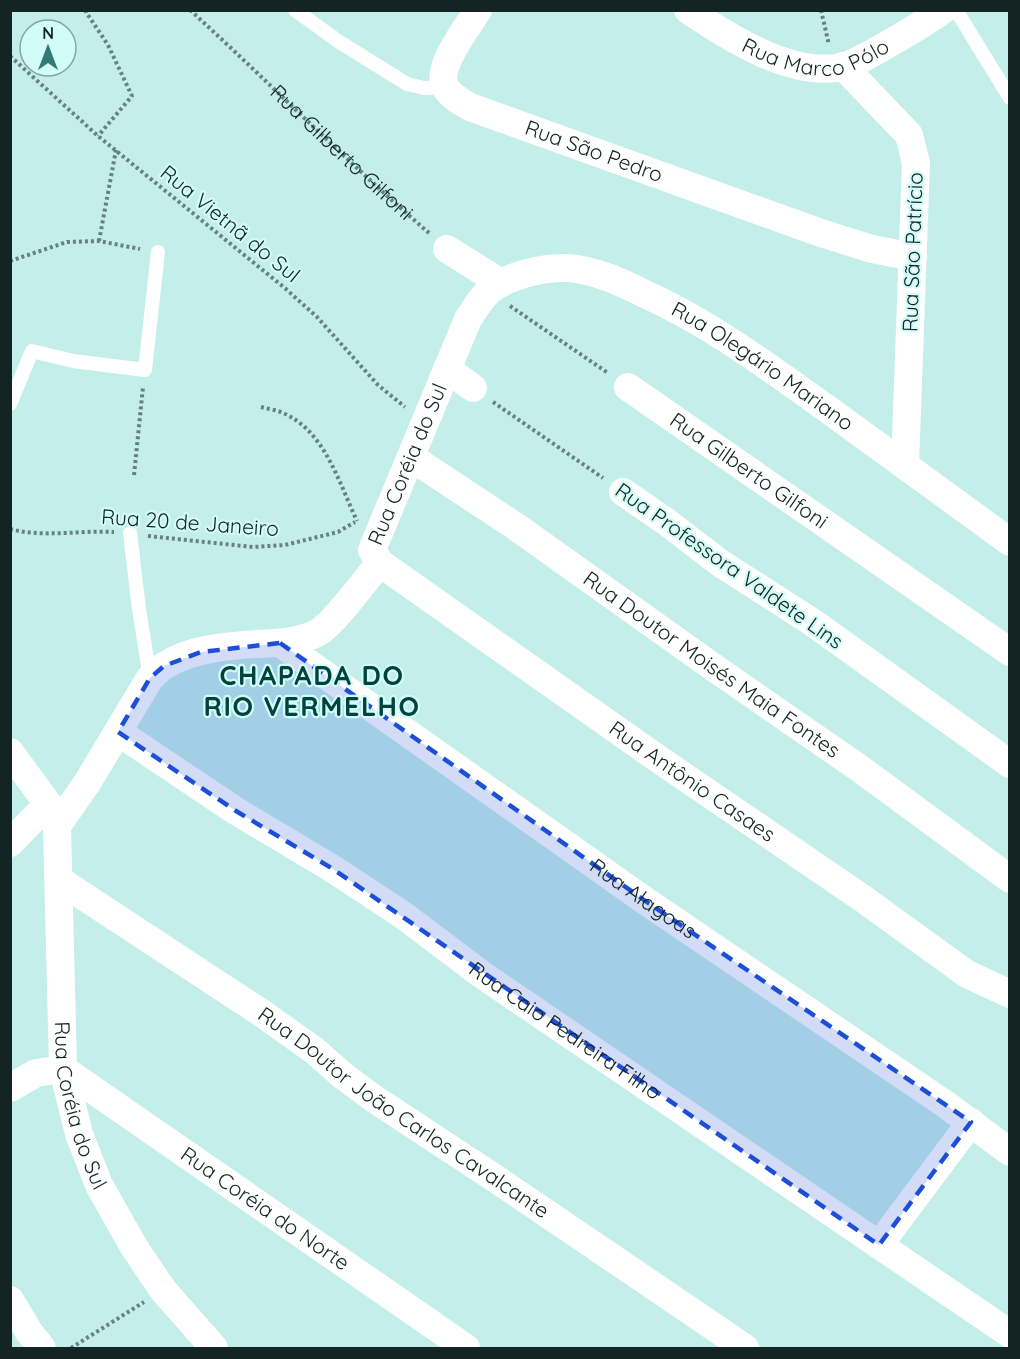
<svg xmlns="http://www.w3.org/2000/svg" width="1020" height="1359" font-family="Quicksand,sans-serif">
  <style>
    .lines { fill: none; stroke-linecap: round; stroke-linejoin: round }
    .path { stroke: #66827f; stroke-width: 4; stroke-dasharray: 3 3; stroke-linecap: butt }
    .lane { stroke: #fff; stroke-width: 14 }
    .street { stroke: #fff; stroke-width: 28 }
    .marked { fill: #1d4ed8; fill-opacity: 0.2; stroke: #1d4ed8; stroke-width: 4.5; stroke-dasharray: 12 8; stroke-linejoin: round }
    .labels { text-anchor: middle; stroke-width: 4.5; stroke-linejoin: round; paint-order: stroke }
    .street-label { font-size: 21px; fill: #142423; stroke: #d1fcf7 }
    .district-label { font-size: 27px; font-weight: bold; letter-spacing: 1.5px; fill: #00423e; stroke: #d1fcf7 }
  </style>
  <rect width="100%" height="100%" fill="#c4eeea"/>
  <g class="lines">
    <g class="path">
      <path d="M87,10L86,12L108,45L132,96L98,136"/>
      <path id="s1" d="M190,10C271,84 347,162 429,233"/>
      <path d="M821,10L829,45"/>
      <path d="M10,56L98,136L286,289L317,317L378,385L405,407"/>
      <path d="M99,241L116,150"/>
      <path d="M10,261L67,242L99,241L140,249"/>
      <path d="M510,306L608,373"/>
      <path d="M493,402L603,478"/>
      <path d="M261,407C268,409 277,410 283,413C325,431 339,483 357,521"/>
      <path d="M134,475L143,387"/>
      <path d="M10,529C45,538 79,530 114,532"/>
      <path d="M148,536L253,547L285,545L338,532L355,522"/>
      <path d="M71,1348L144,1302"/>
    </g>
    <path class="lane" d="M295,10L338,41L407,84L424,88L445,87
      M956,10L1010,98
      M10,404L32,351L73,361L145,370L158,252
      M130,533L139,609L150,678"/>
    <g class="street">
      <path id="s2" d="M478,10C467,28 436,66 445,86C449,96 462,102 470,107L821,233L872,249L913,257"/>
      <path id="s3" d="M688,10C728,37 792,78 842,67C854,64 865,57 876,51C899,38 921,26 943,10"/>
      <path d="M843,66L909,135L916,163L905,465"/>
      <path d="M447,249L501,283"/>
      <path d="M447,369L473,388"/>
      <path id="s4" d="M628,387L1010,652"/>
      <path id="s5" d="M412,458L518,528L713,667L859,768L1010,879"/>
      <path d="M623,492L668,523L720,563L812,622L1010,764"/>
      <path id="s6" d="M380,563L654,756L862,898L967,974L1010,994"/>
      <path id="s7" d="M280,643L644,900L945,1104L1010,1152"/>
      <path id="s8" d="M118,732L236,811L333,869L403,915L481,974L1010,1334"/>
      <path id="s9" d="M10,752L48,804L57,826L63,1069L79,1134L99,1185L134,1247L163,1290L214,1348"/>
      <path id="s10" d="M57,826L87,783L150,678C155,674 159,669 164,666C189,649 227,646 257,644C278,643 301,642 319,632C335,622 366,579 380,563L372,550L468,319C475,309 481,298 490,290C510,275 544,267 568,268C595,270 621,282 645,294C711,324 767,366 826,408C887,452 948,497 1010,542"/>
      <path d="M10,843L48,804"/>
      <path id="s11" d="M59,880L263,1014L315,1051L342,1075L373,1098L499,1181L745,1348"/>
      <path id="s12" d="M10,1088L36,1073L63,1069L466,1348"/>
      <path d="M879,1245L971,1122"/>
      <path d="M10,1300L29,1332L42,1348"/>
    </g>
  </g>
  <path class="marked" d="M280,643L644,900L971,1122L879,1245L333,869L236,811L118,732L150,678L164,666L201,652Z"/>
  <g class="labels">
    <g class="street-label">
      <text dy="7" stroke="none"><textPath href="#s3" startOffset="142">Rua Marco Pólo</textPath></text>
      <text dy="7" stroke="none"><textPath href="#s1" startOffset="208">Rua Gilberto Gilfoni</textPath></text>
      <text dy="7" stroke="none"><textPath href="#s2" startOffset="250">Rua São Pedro</textPath></text>
      <text transform="translate(230 224) rotate(39)" y="7">Rua Vietnã do Sul</text>
      <text transform="translate(913 252) rotate(-88)" y="7">Rua São Patrício</text>
      <text dy="7" stroke="none"><textPath href="#s10" startOffset="1050">Rua Olegário Mariano</textPath></text>
      <text dy="7" stroke="none"><textPath href="#s10" startOffset="554">Rua Coréia do Sul</textPath></text>
      <text dy="7" stroke="none"><textPath href="#s4" startOffset="147">Rua Gilberto Gilfoni</textPath></text>
      <text transform="translate(190 523) rotate(4)" y="7">Rua 20 de Janeiro</text>
      <text transform="translate(729 566) rotate(35)" y="7">Rua Professora Valdete Lins</text>
      <text dy="7" stroke="none"><textPath href="#s5" startOffset="364">Rua Doutor Moisés Maia Fontes</textPath></text>
      <text dy="7" stroke="none"><textPath href="#s6" startOffset="381">Rua Antônio Casaes</textPath></text>
      <text dy="7" stroke="none"><textPath href="#s7" startOffset="444">Rua Alagoas</textPath></text>
      <text dy="7" stroke="none"><textPath href="#s8" startOffset="538">Rua Caio Pedreira Filho</textPath></text>
      <text dy="7" stroke="none"><textPath href="#s9" startOffset="370">Rua Coréia do Sul</textPath></text>
      <text dy="7" stroke="none"><textPath href="#s11" startOffset="416">Rua Doutor João Carlos Cavalcante</textPath></text>
      <text dy="7" stroke="none"><textPath href="#s12" startOffset="303">Rua Coréia do Norte</textPath></text>
    </g>
    <g class="district-label">
      <text x="312" y="685">CHAPADA DO<tspan x="312" dy="31">RIO VERMELHO</tspan></text>
    </g>
  </g>
  <rect width="1020" height="1359" fill="none" stroke="#142423" stroke-width="24"/>
  <g transform="translate(48 48)"><circle r="28" fill="#d1fcf7" stroke="#85a6a2" stroke-width="1.5"/>
  <path d="M0-4.5L10 22L0 15L-10 22Z" fill="#327a74"/>
  <text y="-9" font-size="16" font-weight="bold" text-anchor="middle" fill="#142423">N</text>
  </g>
</svg>
